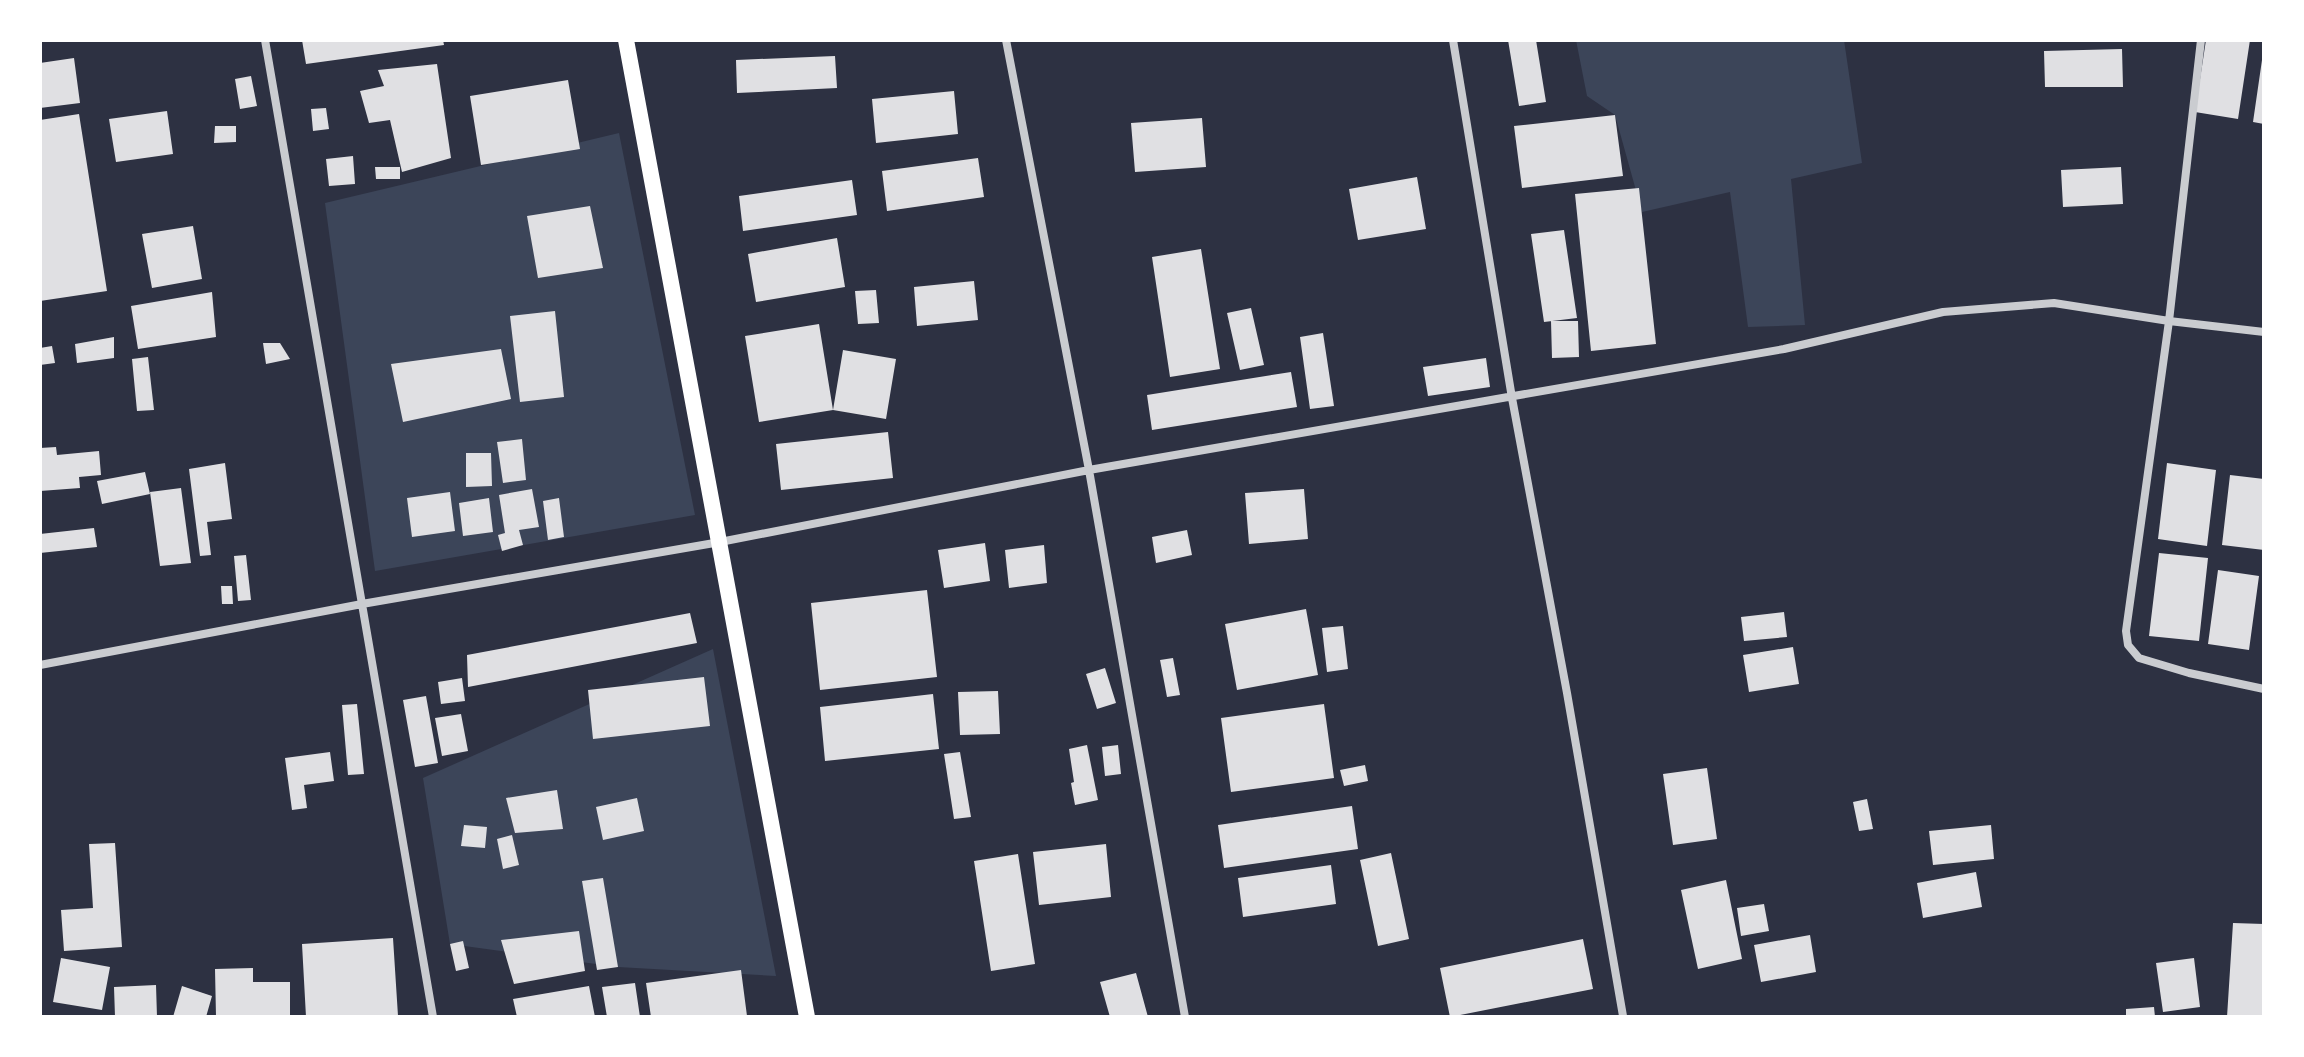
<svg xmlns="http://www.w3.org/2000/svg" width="2304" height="1057" font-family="'DM Sans',sans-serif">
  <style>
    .green { fill: #3c4559 }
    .building { fill: #e0e0e3 }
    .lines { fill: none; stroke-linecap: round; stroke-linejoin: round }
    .minor { stroke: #caccd0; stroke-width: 8 }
    .secondary { stroke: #fff; stroke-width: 16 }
  </style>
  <rect width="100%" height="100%" fill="#2d3142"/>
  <path class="green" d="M1576,40H1844L1862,163L1791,179L1805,325L1748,327L1730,192L1642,212L1615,115L1587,96Z
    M619,133L695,515L375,571L325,203Z
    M713,649L776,976L618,967L450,944L423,778Z"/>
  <path class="building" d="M302,40H443L444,45L306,64Z
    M1508,40H1536L1546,102L1519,106Z
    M2206,40H2250L2238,119L2195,112Z
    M2122,49L2123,87H2045L2044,51Z
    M835,56L837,88L737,93L736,60Z
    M74,58L80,103L40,108V63Z
    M2262,60H2264V124L2253,122Z
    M437,64L451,158L402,172L390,120L369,123L360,91L384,86L378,70Z
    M251,76L257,106L240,109L235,79Z
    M568,80L580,149L481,165L470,96Z
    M954,91L958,134L876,143L872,99Z
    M326,108L329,129L313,131L311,109Z
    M167,111L173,154L116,162L109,119Z
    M79,114L107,291L40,301V120Z
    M1615,115L1623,176L1522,188L1514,126Z
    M1202,118L1206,167L1135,172L1131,123Z
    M215,126H236V142L214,143Z
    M353,156L355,184L329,186L326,159Z
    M978,158L984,197L887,211L882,171Z
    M375,167H400V179H376Z
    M2121,167L2123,204L2063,207L2061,170Z
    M1417,177L1426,229L1358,240L1349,189Z
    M852,180L857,215L743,231L739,196Z
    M1639,188L1656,344L1591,351L1575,194Z
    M590,206L603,268L538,278L527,216Z
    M193,226L202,279L152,288L142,234Z
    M1564,230L1577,318L1544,322L1531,234Z
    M837,238L845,287L756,302L748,254Z
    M1201,249L1220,369L1170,377L1152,257Z
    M974,281L978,320L917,326L914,287Z
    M876,290L879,323L858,324L855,291Z
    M212,292L216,337L138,349L131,306Z
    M1251,308L1264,365L1240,370L1227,313Z
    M555,311L564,397L520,402L510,316Z
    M1551,321H1578L1579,357L1552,358Z
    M819,324L833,410L759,422L745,336Z
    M1323,333L1334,406L1310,409L1300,337Z
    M114,337V358L77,363L75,344Z
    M263,343H280L290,359L266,364Z
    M52,346L55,363L40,365V348Z
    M501,349L511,399L403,422L391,364Z
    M843,350L896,359L886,419L833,410Z
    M148,357L154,410L137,411L132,359Z
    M1486,358L1490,387L1428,396L1423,367Z
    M1291,372L1297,407L1152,430L1147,395Z
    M888,432L893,478L781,490L776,444Z
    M522,439L526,480L503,483L497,442Z
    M56,447L57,455L99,451L101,475L79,477L80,488L40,491V448Z
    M466,453H491L492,486L466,487Z
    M225,463L232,519L207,522L211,555L200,556L189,469Z
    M2167,463L2216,470L2207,546L2158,539Z
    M145,472L150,494L102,504L97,481Z
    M2230,475L2264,479V550L2222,545Z
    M181,488L191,563L160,566L150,492Z
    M532,489L539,527L519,530L523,545L502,551L498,535L505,533L499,495Z
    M1304,489L1308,539L1249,544L1245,493Z
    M450,492L455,531L412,537L407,498Z
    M489,498L493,532L463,536L459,503Z
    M559,498L564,537L548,540L543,501Z
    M94,528L97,547L40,553V534Z
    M1187,530L1192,555L1156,563L1152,537Z
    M985,543L990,581L944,588L938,550Z
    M1044,545L1047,583L1009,588L1005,550Z
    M2159,553L2208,558L2199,641L2149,636Z
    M246,555L251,600L238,601L234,556Z
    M2218,570L2259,576L2249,650L2208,644Z
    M221,586H232L233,604H222Z
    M927,590L937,677L820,690L811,603Z
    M1306,609L1318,675L1237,690L1225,624Z
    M1784,612L1787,637L1744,641L1741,617Z
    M690,613L697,643L468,687L467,655Z
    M1343,626L1348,669L1327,672L1322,628Z
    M1793,647L1799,684L1749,692L1743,655Z
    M1173,658L1180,695L1167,697L1160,660Z
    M1105,668L1116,703L1097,709L1086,674Z
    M704,677L710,726L593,739L588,690Z
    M462,678L465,701L441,704L438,682Z
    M998,691L1000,734L960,735L958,692Z
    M933,694L939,749L825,761L820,707Z
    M426,696L438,763L415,767L403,700Z
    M357,704L364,774L348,775L342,705Z
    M1324,704L1334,778L1231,792L1221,718Z
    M461,714L468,751L442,756L435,718Z
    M1087,745L1098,800L1075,805L1071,783L1074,782L1069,749Z
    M1118,745L1121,774L1105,776L1102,747Z
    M330,752L334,781L304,785L307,808L292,810L285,758Z
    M960,752L971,817L954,819L944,754Z
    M1365,765L1368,781L1344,786L1340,770Z
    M1707,768L1717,839L1673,845L1663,774Z
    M557,790L563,829L515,833L506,798Z
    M637,798L644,831L603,840L596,807Z
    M1867,799L1873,829L1859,831L1853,802Z
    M1352,806L1358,849L1224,868L1218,825Z
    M464,825L487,827L485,848L461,846Z
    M1991,825L1994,859L1933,865L1929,831Z
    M512,835L519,865L503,869L497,839Z
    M115,843L122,947L64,951L61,910L93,908L89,844Z
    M1106,844L1111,897L1039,905L1033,852Z
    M1391,853L1409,939L1378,946L1360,860Z
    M1018,854L1035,964L991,971L974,861Z
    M1331,865L1336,904L1243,917L1238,878Z
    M1976,872L1982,907L1923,918L1917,883Z
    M603,878L618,967L597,970L582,881Z
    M1726,880L1742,959L1698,969L1681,890Z
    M1764,904L1769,931L1741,936L1737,908Z
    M2233,923L2264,924V1017H2227Z
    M579,931L585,971L514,984L501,940Z
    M1810,935L1816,972L1761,982L1754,945Z
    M393,938L398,1016L306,1017L302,944Z
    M1583,939L1593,989L1450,1017L1440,968Z
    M463,941L469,968L456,971L450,944Z
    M61,958L110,967L102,1010L53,1002Z
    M2194,958L2200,1007L2163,1012L2156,963Z
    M253,968V982H290V1017H216L215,969Z
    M741,970L747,1016L651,1017L646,983Z
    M1136,973L1148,1017H1110L1100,982Z
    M635,983L640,1017H607L602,987Z
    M156,985L157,1017H115L114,987Z
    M182,986L212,996L206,1017H173Z
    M589,986L595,1017H517L513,999Z
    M2154,1007L2155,1017H2126V1009Z"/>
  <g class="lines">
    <path class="minor" d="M265,40L433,1017
      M1006,40L1089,470L1185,1017
      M1453,40L1512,398L1567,693L1623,1016
      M2201,40L2169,321L2126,631L2128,645L2139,658L2189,673L2264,689
      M40,665L362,604L720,542L1089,470L1784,349L1943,312L2054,303L2169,321L2264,332"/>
    <path class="secondary" d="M626,40L807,1017"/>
  </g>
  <rect width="2304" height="1057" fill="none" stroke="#ffffff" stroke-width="84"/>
</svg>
